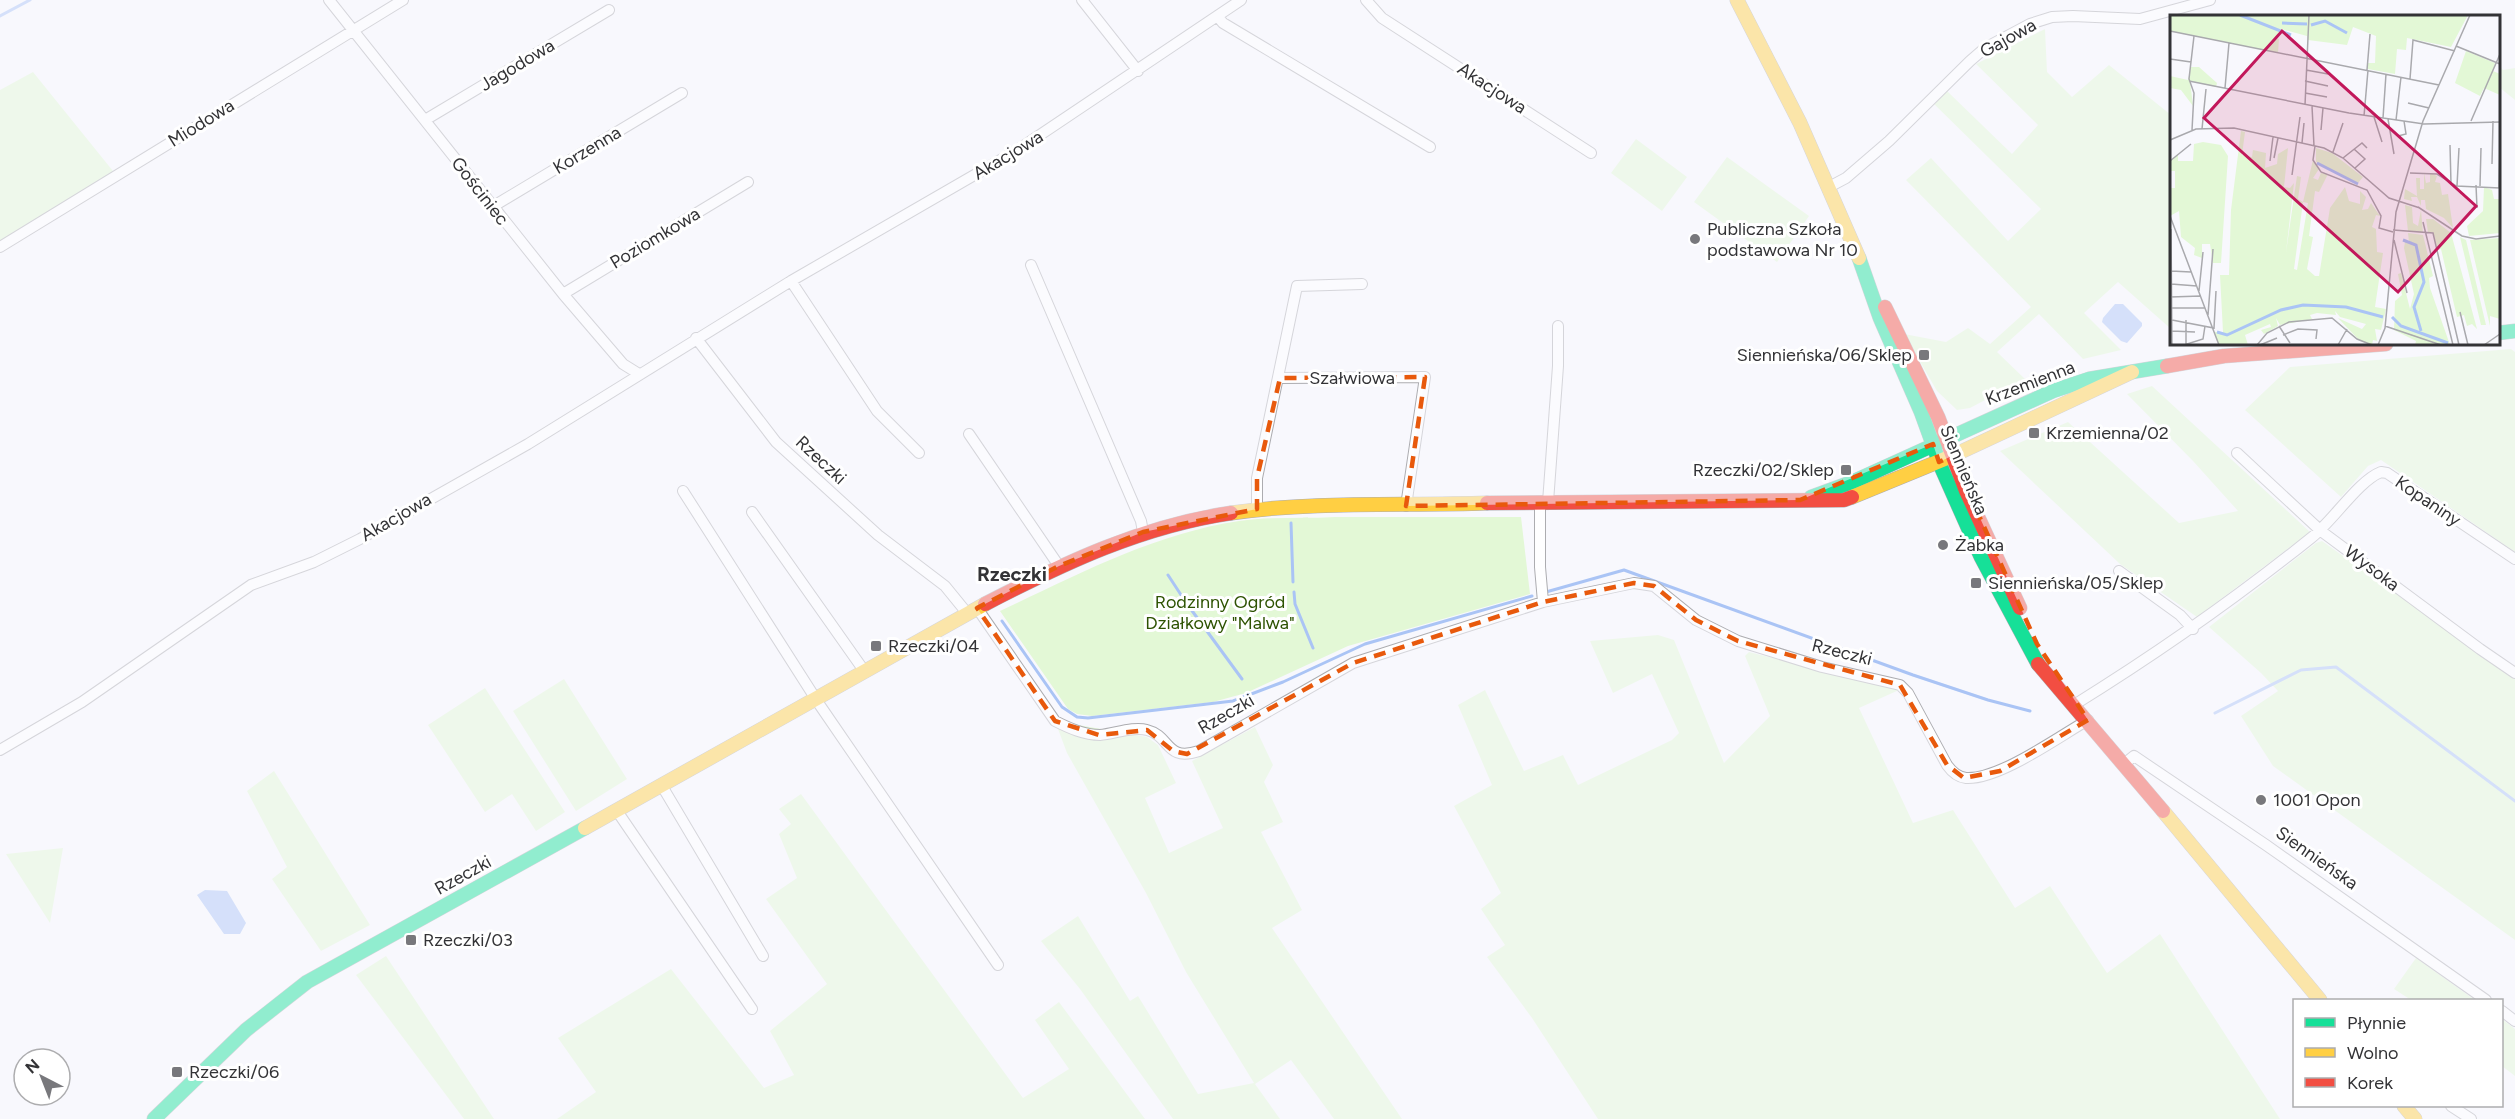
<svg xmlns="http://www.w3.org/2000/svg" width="2515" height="1119" font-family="Figtree,sans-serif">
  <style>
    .green { fill: #e3f8d6 }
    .water { fill: #aac4f5 }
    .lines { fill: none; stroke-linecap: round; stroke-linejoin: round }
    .stream { stroke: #aac4f5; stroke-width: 3 }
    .street-casing { stroke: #acacb0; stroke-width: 12 }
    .fast-casing { stroke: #acacb0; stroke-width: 15 }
    .slow-casing { stroke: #acacb0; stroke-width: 15 }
    .jam-casing { stroke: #acacb0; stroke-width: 15 }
    .street { stroke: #fefeff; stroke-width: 10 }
    .fast { stroke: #16e098; stroke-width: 14 }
    .slow { stroke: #ffcf43; stroke-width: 14 }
    .jam { stroke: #f24e42; stroke-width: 14 }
    .marked { fill: none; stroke: #e8590c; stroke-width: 4.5; stroke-dasharray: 12 8; stroke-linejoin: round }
    .poi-dot { fill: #78787c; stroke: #fff; stroke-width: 2 }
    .labels { text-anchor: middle; stroke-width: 6; stroke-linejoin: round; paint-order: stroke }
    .street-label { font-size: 18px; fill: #333336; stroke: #fff }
    .poi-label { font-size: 18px; fill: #333336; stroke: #fff; text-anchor: start }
    .park-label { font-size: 18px; fill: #2e5302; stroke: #fff }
    .neighbourhood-label { font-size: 20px; font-weight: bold; fill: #333336; stroke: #fff }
    .inset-river { fill: none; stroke: #aac4f5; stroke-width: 3 }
    .inset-road { fill: none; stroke: #a9a9ad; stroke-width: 1.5 }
    .view { fill: #c2185b; fill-opacity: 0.15; stroke: #c2185b; stroke-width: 3 }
    .inset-edge { fill: none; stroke: #333336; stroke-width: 3 }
  </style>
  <rect width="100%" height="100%" fill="#f8f8fd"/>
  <path class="green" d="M2045,29L2047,72L2072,97L2109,65L2171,115V329L2118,282L2084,313L2121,350L2083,359L2039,314L1997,352L2025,379L1970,408L1957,410L1937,391L1904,334L1946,342L1968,328L1990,344L2031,307L1906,180L1931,158L2008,241L2041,209L1933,103L1946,90L2012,154L2038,125L1976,64Z
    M2499,65L2503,70L2515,68V100L2499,87Z
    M33,72L117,176L0,247V90Z
    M1636,139L1687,177L1662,211L1611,173Z
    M1727,157L1809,216L1777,262L1694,202Z
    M2511,349L2515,352V552L2381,460L2368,466L2341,497L2245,410L2290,367Z
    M2152,386L2310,532L2197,617L2120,564L2000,451L2068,422L2179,523L2238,511L2193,461L2127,394Z
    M1335,517H1521L1530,594L1348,646L1246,693L1213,702L1092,716L1077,714L1068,709L1000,611C1077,575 1153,534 1239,521C1270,516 1304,519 1335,517Z
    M2322,541L2515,678V940L2273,766L2241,716L2278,691L2261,673L2209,627L2316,543Z
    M1658,635L1674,640L1724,763L1770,716L1745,656L1749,652L1899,690L1859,708L1913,823L1953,810L2015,908L2050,886L2107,973L2160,934L2280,1119H1598L1532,1018L1487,957L1505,945L1481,909L1501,893L1454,806L1492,785L1458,705L1485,690L1524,771L1563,755L1578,785L1672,740L1679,733L1652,674L1613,693L1590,641Z
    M564,679L627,779L576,811L513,711Z
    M485,688L565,812L536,831L512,794L485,812L428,725Z
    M1055,721L1147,737L1158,745L1176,783L1145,798L1169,853L1223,828L1192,761L1255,727L1273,765L1264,782L1283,822L1261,832L1302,910L1272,928L1402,1119H1334L1291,1060L1255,1084L1280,1119H1173L1080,989L1041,941L1078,916L1130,1001L1138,996L1198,1094L1254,1083L1186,972L1146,893L1067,753Z
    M274,771L370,925L321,951L272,879L287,867L247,791Z
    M801,794L1023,1098L1069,1069L1035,1020L1059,1002L1145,1119H557L596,1092L558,1038L671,969L764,1088L794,1075L770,1031L827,984L766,899L797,878L779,834L791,824L779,809Z
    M63,848L50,923L6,854Z
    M386,956L494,1119H464L356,975Z
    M2416,958L2475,1000H2411L2394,989Z
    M2502,1019L2515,1029V1076L2502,1066Z"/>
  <path class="water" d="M2115,304H2123L2142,323V326L2127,343L2121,341L2102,322L2103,318Z
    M205,890L227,891L246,923L240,934H224L197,895Z"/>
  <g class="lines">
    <path class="stream" d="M0,16L30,0
      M1291,523L1293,582
      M1168,575L1185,601
      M1294,592L1295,604L1313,648
      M1546,592L1624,570L1913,675L1988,700L2030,711
      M1190,608L1242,679
      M1002,621L1062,707L1077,717L1088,718L1233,701L1283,682L1365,644L1532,596
      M2215,713L2301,670L2336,667L2515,801"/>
    <g class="street-casing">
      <path id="street" d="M329,0L563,294L623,364L639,374
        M1082,0L1138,71
        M1366,0L1382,18L1591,153
        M1217,16L1223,23L1430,147
        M425,120L609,10
        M1829,187L1846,178L1889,141L1970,61L1985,48L2030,24L2052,17L2073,16L2140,19L2210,0
        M492,207L682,93
        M0,247L403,0
        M1031,265L1141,521L1143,532
        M791,281L877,411L919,453
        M563,294L748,182
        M696,338L776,442L878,535L945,586L967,613
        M1280,378L1425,377L1406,506
        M969,434L1059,566
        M2237,453L2321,531L2480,649L2515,673
        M683,491L819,704L998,965
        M1540,502V567L1543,602
        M1548,502L1558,366V326
        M1257,509V478L1297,286L1362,284
        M752,512L865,672
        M2119,571L2180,615L2193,629
        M977,608L1055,721C1069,728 1084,735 1100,735C1114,734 1133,726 1147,730C1171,736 1165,762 1199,751L1353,663L1543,602L1634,583L1654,586L1696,620L1738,641L1822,667L1900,685L1908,693L1947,765C1952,772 1957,777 1966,778C1999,780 2058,737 2088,720
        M2074,705C2158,653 2235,599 2311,538C2333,521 2358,481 2381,472L2387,473L2515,559
        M0,750L82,702L251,585L314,562L360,539L528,444L791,281L1016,151L1241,0
        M2124,764L2134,756L2266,845L2486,1000
        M662,786L763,956
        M617,811L752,1009
        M2502,1011L2515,1021
        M2451,1106L2471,1119"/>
    </g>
    <g class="fast-casing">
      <path id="fast" d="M1859,258L1880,318L1921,412L1941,467L1981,557L2038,664
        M2498,333L2515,331
        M1811,497L1852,482L2053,391L2089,379L2167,366
        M154,1119L246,1030L307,982L585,828"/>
    </g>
    <g class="slow-casing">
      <path id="slow" d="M1737,0L1800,123L1859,258
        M1852,497L1952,456L2132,372
        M1231,513C1315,501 1402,506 1487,503
        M2163,811L2320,1000
        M585,828L985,604
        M2404,1106L2415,1119"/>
    </g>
    <g class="jam-casing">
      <path id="jam" d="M1885,307L1938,417L1966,491L2020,608
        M2167,366L2224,356L2386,344
        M1487,503L1844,500L1852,497
        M985,604C1064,563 1142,526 1231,513
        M2038,664L2163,811"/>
    </g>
    <use href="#street" class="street"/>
    <use href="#fast" class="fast"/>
    <use href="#slow" class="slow"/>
    <use href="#jam" class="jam"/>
  </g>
  <path d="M0 0H2515V1119H0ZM1425,377L1406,506L1800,500L1933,444L1939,462L1952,456L2037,644L2088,720L2000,771L1964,778L1947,765L1900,685L1738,641L1696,620L1654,586L1634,583L1543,602L1353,663L1187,754L1173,751L1147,730L1099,735L1055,721L977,608L1059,566L1143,532L1257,509V478L1280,378Z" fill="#f8f8fd" fill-opacity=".55" fill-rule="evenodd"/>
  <path class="marked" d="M1425,377L1406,506L1800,500L1933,444L1939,462L1952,456L2037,644L2088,720L2000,771L1964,778L1947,765L1900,685L1738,641L1696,620L1654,586L1634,583L1543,602L1353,663L1187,754L1173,751L1147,730L1099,735L1055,721L977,608L1059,566L1143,532L1257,509V478L1280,378Z"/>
  <g class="poi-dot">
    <circle cx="1695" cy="239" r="6"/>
    <rect x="1918" y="349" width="12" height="12" rx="3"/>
    <rect x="2028" y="427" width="12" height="12" rx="3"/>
    <rect x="1840" y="464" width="12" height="12" rx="3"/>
    <circle cx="1943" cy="545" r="6"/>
    <rect x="1970" y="577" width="12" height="12" rx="3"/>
    <rect x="870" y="640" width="12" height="12" rx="3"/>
    <circle cx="2261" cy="800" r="6"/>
    <rect x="405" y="934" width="12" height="12" rx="3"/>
    <rect x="171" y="1066" width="12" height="12" rx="3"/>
  </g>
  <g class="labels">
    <g class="street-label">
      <text transform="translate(2008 38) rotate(-29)" y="6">Gajowa</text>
      <text transform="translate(517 65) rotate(-31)" y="6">Jagodowa</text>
      <text transform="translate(1492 88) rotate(33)" y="6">Akacjowa</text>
      <text transform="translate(201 123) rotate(-32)" y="6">Miodowa</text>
      <text transform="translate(587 150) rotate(-31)" y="6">Korzenna</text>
      <text transform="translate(1008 155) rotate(-31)" y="6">Akacjowa</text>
      <text transform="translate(480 191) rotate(52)" y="6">Gościniec</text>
      <text transform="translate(655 238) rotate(-31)" y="6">Poziomkowa</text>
      <text x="1352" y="384">Szałwiowa</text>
      <text transform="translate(2030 383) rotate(-21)" y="6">Krzemienna</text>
      <text transform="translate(821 460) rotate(43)" y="6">Rzeczki</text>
      <text transform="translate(1964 470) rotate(67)" y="6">Siennieńska</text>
      <text transform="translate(2428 501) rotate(34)" y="6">Kopaniny</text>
      <text transform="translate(396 517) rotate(-30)" y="6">Akacjowa</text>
      <text transform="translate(2372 568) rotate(37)" y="6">Wysoka</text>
      <text transform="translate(1842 652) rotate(14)" y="6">Rzeczki</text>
      <text transform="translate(1226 714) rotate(-30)" y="6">Rzeczki</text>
      <text transform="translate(2317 858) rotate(35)" y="6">Siennieńska</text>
      <text transform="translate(463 875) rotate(-29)" y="6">Rzeczki</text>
    </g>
    <g class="poi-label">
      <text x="1707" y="235">Publiczna Szkoła<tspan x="1707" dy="21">podstawowa Nr 10</tspan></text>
      <text x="1912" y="361" text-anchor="end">Siennieńska/06/Sklep</text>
      <text x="2046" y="439">Krzemienna/02</text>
      <text x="1834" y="476" text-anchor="end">Rzeczki/02/Sklep</text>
      <text x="1955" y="551">Żabka</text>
      <text x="1988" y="589">Siennieńska/05/Sklep</text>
      <text x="888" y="652">Rzeczki/04</text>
      <text x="2273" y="806">1001 Opon</text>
      <text x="423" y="946">Rzeczki/03</text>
      <text x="189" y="1078">Rzeczki/06</text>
    </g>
    <g class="park-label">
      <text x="1220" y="608">Rodzinny Ogród<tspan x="1220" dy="21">Działkowy "Malwa"</tspan></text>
    </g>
    <g class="neighbourhood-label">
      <text x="1012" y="581">Rzeczki</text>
    </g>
  </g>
  <g transform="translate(2170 15)">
    <rect width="330" height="330" fill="#f8f8fd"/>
    <path d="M0,0H298L281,32L237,23L236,35L227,34L225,59L198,54V48H205L206,21L183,12L177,30L138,25L137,21L111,14L106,23L109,24L108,38L0,16ZM296,36L325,48L323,56L330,59V80L314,73L310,81L285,68ZM21,52H29L47,68L46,72L20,66L23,91L11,75L0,73V61L18,65ZM71,116L75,117L72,140L82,142L83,135L96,138L95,153L107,149L108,139L118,133L114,172L120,173L124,168L116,237L127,161L131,162L128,184L133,187L143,145L149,154L143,163L148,165L151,158L158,159L149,177L145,176L139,221L143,222L137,254L145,261H149L160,193L175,172L179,186L190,189V176L196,182L192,195L198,194L201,188L210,201L206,200L202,212L206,214L207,237L213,238L205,292L216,294L211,315L205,314L207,326L203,325L202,330L188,324L168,303L192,314L196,309L170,302L165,296L166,300L147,298L140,300L142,304L110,310L106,303L108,311L94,319L91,315L101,312L100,309L75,320L78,330H49L44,317H53L50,260H59L61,195ZM133,187L138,188L127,255L124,254ZM33,127L51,130L58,141L51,248H43L40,229H32V243L24,240L25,233L11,222L9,196L0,201V173H5V156H0V146L8,139V146H23L24,129ZM146,133L162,138L193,162L188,168L146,147ZM254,158L256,168L260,167V158L267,161L265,167L270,168L272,180L278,179L283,213L274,203L256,194L255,185H251V191L247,182H241L242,186L234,184L235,174L247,181L246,163H250V174H254ZM314,172L322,175L324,184H330V218L299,221L297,211L313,196ZM235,190L242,192L243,208L248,211L251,195L253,218L238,216ZM256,204H263L281,218L307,314L302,309L297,311L294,300L287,302L271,234L268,235L263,217H258ZM238,218L253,220L263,261L259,263L260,273L280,330H245L246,326L224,315L225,286L232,280L228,259L231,258L240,294L244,279L234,233L235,227H239ZM290,222L296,225L316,310H311ZM330,223V304L320,301V311L300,225Z" fill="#e3f8d6" fill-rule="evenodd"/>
    <path class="inset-river" d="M70,0L121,20M112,8L137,9M141,10L155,6L177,18M147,148L188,169M233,225L246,230L254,267L244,292L251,316M222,302L231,311L278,328M47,317L57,320L111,295L133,290L176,292L213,302"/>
    <path class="inset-road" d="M0,16L269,70M286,31L330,49M0,44L21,47M136,55L158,59M197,55L200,19M240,64L243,25L285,36M19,66L179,98L254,109L330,107M135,66L158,71M55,73L59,28M135,78L157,82M238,88L259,93M135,90L139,0M142,91L144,131M194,101L198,55M204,102L212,127M213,103L216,59M218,104L224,139M226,105L231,62M301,106L330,39M32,114L36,74M22,115L24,78L19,64L24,21M151,115L153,93M228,121L236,119L234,106M0,125L26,114L64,113L154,133L173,143L219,183L250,193M132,128L134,108M280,130L281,169M145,131L143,145L151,157L197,175L211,201L209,213L223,217M184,134L195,144L185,153M163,137L173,108M104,143L108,123M173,143L192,128L197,133M0,146L21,129M100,146L103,122M322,149L323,106M240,158L267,159L286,171L330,173M122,160L130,102M306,170L307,193M287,171L289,133M310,171L311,133M329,173L330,127M248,192L292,221L306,224L330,221M0,201L49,330M253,207L283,330M1,214L2,330M223,215L263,218L289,330M224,225L237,278M1,256L21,257M1,269L27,271M29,276L33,237M0,282L31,281M1,293H35M290,297L298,330M38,300L43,234M2,305L44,313L46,276M109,311L120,328M215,311L271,330M2,316L25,317M113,320L128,314L147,315L146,324M16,329V305M14,330L33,324L35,311M87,330L97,318L119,307L162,303L187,324L202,330M90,330L107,323M168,330L177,314M208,330L215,313L226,197L253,106L300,0M314,330L330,319"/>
    <path class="view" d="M112,16L306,191L228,277L34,103Z"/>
    <rect width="330" height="330" class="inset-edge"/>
  </g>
  <rect x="2293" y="999" width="210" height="108" fill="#ffffff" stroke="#adadaf" stroke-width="1.5"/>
  <rect x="2305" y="1018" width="30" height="9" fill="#16e098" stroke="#adadaf" stroke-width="1.5"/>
  <text x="2347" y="1029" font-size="18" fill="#333336">Płynnie</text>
  <rect x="2305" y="1048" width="30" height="9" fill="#ffcf43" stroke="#adadaf" stroke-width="1.5"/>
  <text x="2347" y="1059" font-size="18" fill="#333336">Wolno</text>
  <rect x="2305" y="1078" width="30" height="9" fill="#f24e42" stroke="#adadaf" stroke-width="1.5"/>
  <text x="2347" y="1089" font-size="18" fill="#333336">Korek</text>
  <g transform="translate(42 1077) rotate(318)"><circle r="28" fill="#ffffff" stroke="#adadaf" stroke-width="1.5"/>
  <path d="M0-4.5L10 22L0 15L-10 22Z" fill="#78787c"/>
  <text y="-9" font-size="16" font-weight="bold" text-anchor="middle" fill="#333336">N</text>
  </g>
</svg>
